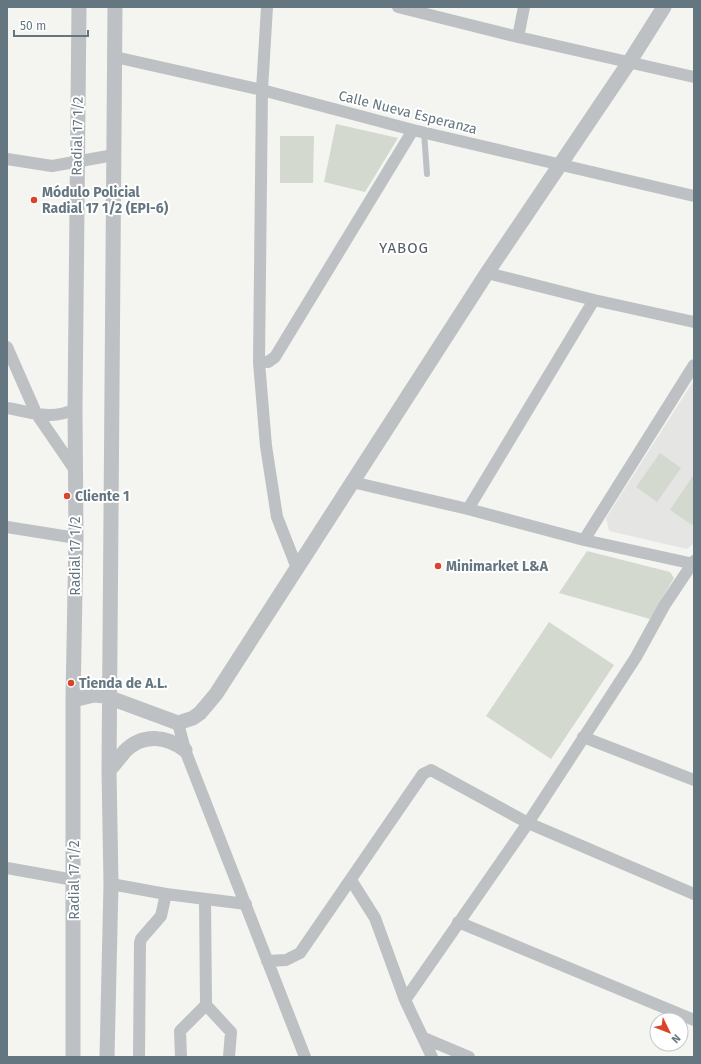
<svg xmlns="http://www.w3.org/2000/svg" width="701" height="1064" font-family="'Fira Sans',sans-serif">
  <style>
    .built { fill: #e5e5e4 }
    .green { fill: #d4d9d0 }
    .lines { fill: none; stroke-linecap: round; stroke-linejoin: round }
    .service { stroke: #bdc1c4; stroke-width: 6 }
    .minor { stroke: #bdc1c4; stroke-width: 12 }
    .tertiary { stroke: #bdc1c4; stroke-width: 15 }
    .poi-dot { fill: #d9442b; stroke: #fff; stroke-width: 1.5 }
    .labels { text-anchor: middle; stroke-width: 4; stroke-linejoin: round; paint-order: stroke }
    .street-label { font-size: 14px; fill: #647680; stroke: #fff }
    .poi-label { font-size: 14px; font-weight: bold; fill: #647680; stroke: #fff; text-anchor: start }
    .neighbourhood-label { font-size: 15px; letter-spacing: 1px; fill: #525e65; stroke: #fff }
  </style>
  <rect width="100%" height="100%" fill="#f4f4f0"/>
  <path class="built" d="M694,380V543L687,549L609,531L606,518Z"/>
  <path class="green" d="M336,124L398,138L365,192L324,182Z
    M280,136H314L313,183H280Z
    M660,453L681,468L657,502L636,487Z
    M694,474V522L692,525L670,510Z
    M587,551L670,572L674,578L650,619L559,593Z
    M549,622L614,665L551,759L486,716Z"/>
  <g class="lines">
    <path class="service" d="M424,132L427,174"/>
    <path class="minor" d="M267,7L262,90L259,362L266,446L277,517L297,568
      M398,7L518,37L694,77
      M518,37L524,7
      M115,57L262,90L413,130L694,196
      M7,159L52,166L114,155
      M487,273L594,300L694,322
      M7,347L36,413L75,470
      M259,362H268L275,357L413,130
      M7,408C33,412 51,421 75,409
      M352,482L468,509L584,540L694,564
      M468,509L594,300
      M7,527L76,538
      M584,540L694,365
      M178,723L185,750L305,1057
      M583,737L694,780
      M7,868L74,880
      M351,880L375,918L405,1000L432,1057
      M111,884L166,894L246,904
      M205,899L206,1005L231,1032L229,1057
      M458,922L694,1020
      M267,961L286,960L300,953L423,774L431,770L528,823L694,894
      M405,1000L528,823L636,657L664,606L694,561
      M424,1038L469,1057
      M139,1057L140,943L141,939L161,916L166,894
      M181,1057L180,1031L206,1005"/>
    <path class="tertiary" d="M73,700L94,695L105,696L178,723L193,718L200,713L216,694L487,273L630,61L664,7
      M109,770C115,764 120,757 125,751C143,733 167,736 185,750
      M73,1057V700L76,538L75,409L79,7
      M107,1057L111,884L109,770L115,7"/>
  </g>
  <g class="poi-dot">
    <circle cx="34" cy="200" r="4"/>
    <circle cx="67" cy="496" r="4"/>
    <circle cx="438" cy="566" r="4"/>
    <circle cx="71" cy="683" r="4"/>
  </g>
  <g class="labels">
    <g class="street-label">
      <text transform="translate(408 112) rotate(14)" y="5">Calle Nueva Esperanza</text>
      <text transform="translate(77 136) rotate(-89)" y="5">Radial 17 1/2</text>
      <text transform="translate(75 556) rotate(-90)" y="5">Radial 17 1/2</text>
      <text transform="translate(74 880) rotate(-90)" y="5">Radial 17 1/2</text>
    </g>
    <g class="poi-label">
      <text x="42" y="197">Módulo Policial<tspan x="42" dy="16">Radial 17 1/2 (EPI-6)</tspan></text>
      <text x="75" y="501">Cliente 1</text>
      <text x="446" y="571">Minimarket L&amp;A</text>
      <text x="79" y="688">Tienda de A.L.</text>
    </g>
    <g class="neighbourhood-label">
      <text x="404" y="253">YABOG</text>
    </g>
  </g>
  <rect width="701" height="1064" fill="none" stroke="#647680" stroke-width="16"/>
  <g transform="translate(669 1032) rotate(133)"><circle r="19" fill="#ffffff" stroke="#c1c8cc"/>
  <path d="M0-3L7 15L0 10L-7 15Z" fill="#d9442b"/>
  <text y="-6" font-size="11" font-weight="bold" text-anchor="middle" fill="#647680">N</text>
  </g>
  <path d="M14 30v6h74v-6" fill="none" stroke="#647680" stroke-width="2"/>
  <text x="20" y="30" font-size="12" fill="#647680" stroke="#ffffff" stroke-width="3" paint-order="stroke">50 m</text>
</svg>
